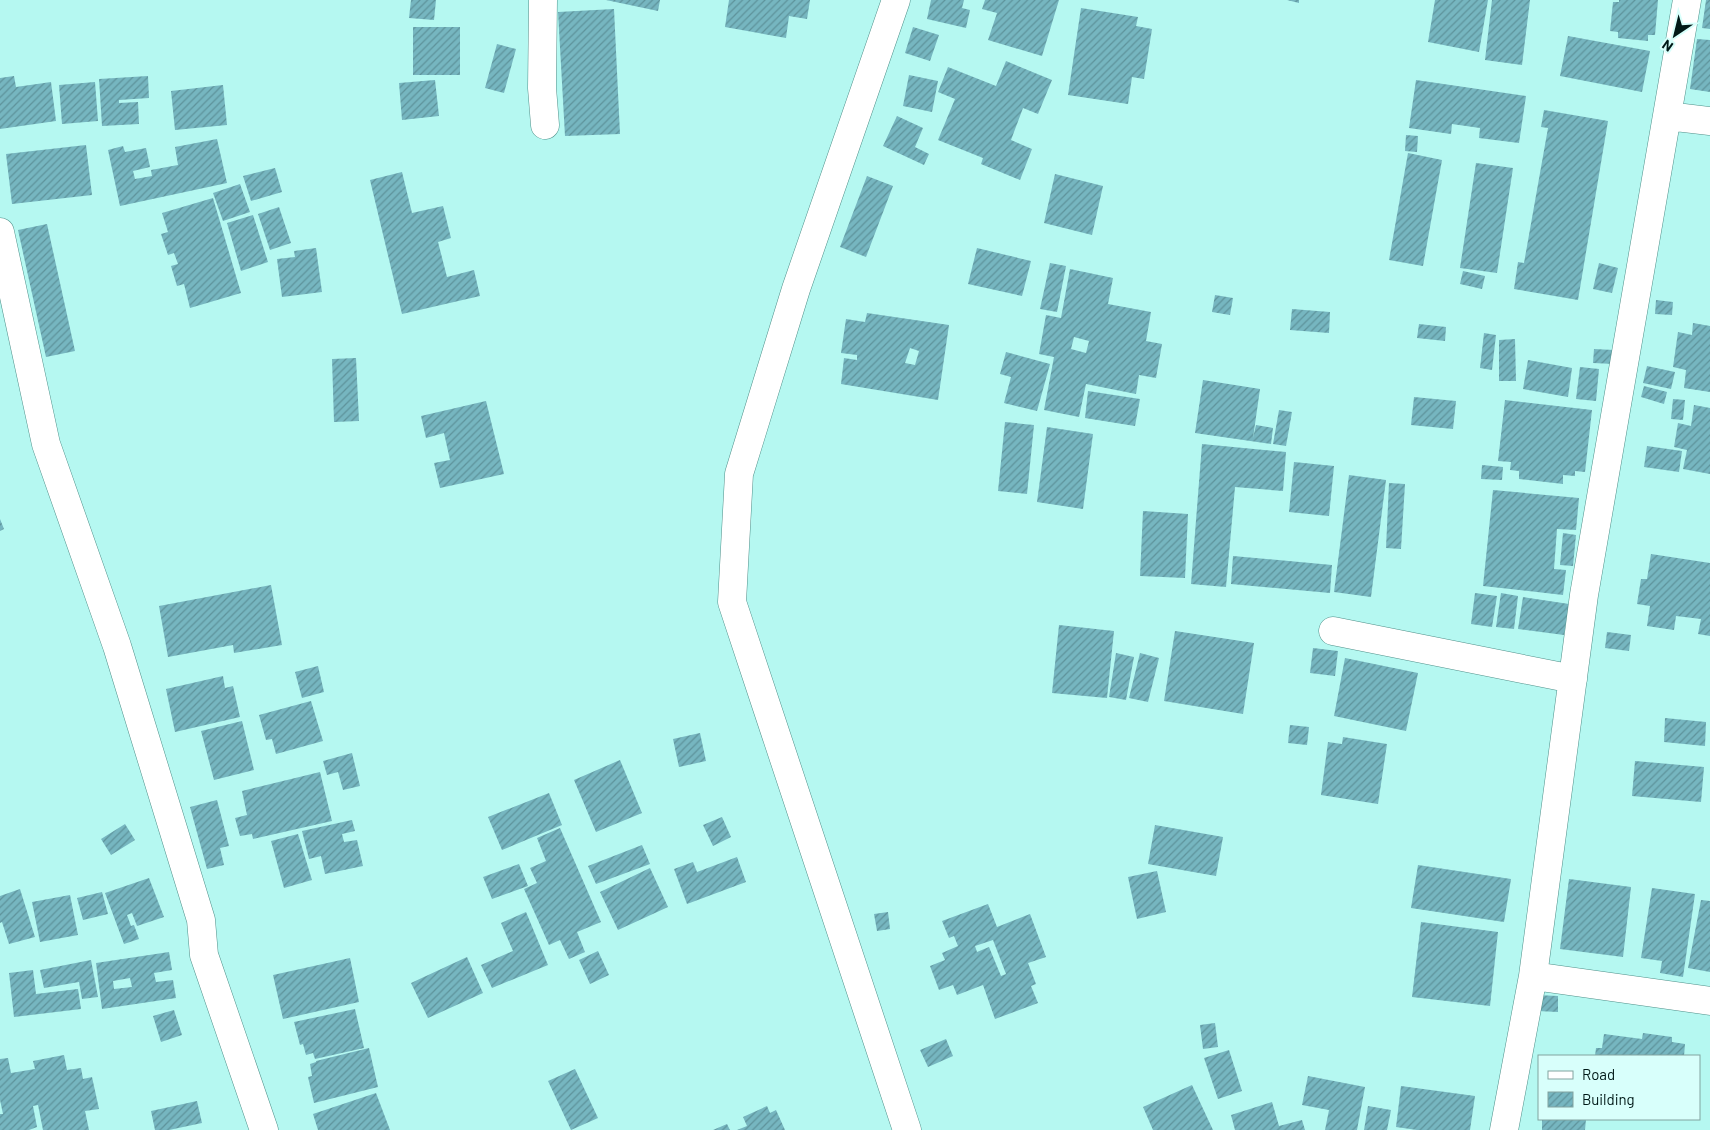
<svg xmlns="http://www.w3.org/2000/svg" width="1710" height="1130" font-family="Barlow,sans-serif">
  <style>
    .building { fill: url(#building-hatch); fill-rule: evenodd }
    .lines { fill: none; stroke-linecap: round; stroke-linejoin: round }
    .minor-casing { stroke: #50908a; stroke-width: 29 }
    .minor { stroke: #fff; stroke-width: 28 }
  </style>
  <defs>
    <pattern id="building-hatch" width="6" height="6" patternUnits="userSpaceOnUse" patternTransform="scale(1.25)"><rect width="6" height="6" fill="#76b6c0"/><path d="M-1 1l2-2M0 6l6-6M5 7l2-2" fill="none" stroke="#5e939b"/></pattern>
  </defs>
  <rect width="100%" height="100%" fill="#b5f8f1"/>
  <path class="building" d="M411,0H436L434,20L409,18Z
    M606,0H660L658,11Z
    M729,0H810L807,19L789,16L786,38L725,27Z
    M931,0H964L962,8L970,10L966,28L927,19Z
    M985,0H1059L1042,56L988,40L997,13L982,9Z
    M1287,0H1299V3Z
    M1435,0H1488L1479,52L1428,42Z
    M1492,0H1530L1522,65L1485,60Z
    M1619,0H1658L1655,35H1648V41L1618,38V32L1610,31L1613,2H1619Z
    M1706,0H1710V29L1702,28Z
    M1081,8L1138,17L1136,26L1152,29L1144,79L1132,77L1128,104L1068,95Z
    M614,9L620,134L565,136L558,12Z
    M413,27H460V75H413Z
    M913,27L939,35L930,61L905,53Z
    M1568,36L1650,51L1642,92L1560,76Z
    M1697,39L1710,40V92L1690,89Z
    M497,44L516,49L504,93L485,88Z
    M1006,61L1052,80L1038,114L1023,108L1011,140L1032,149L1020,180L981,164L983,158L938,140L955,99L938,92L948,67L996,86Z
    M909,75L938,81L932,112L903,106Z
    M14,76L16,87L51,82L56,121L0,129V78Z
    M148,76L149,98L119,100V103L138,102L139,124L102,126L99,79Z
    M435,80L439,116L402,120L399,83Z
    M1416,80L1526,96L1519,143L1479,138L1480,128L1452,124L1451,134L1409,128Z
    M95,82L98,121L62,124L59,85Z
    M223,85L227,125L175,130L171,91Z
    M1544,110L1608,121L1578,300L1514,289L1518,262L1524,263L1548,128L1541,127Z
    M897,116L923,128L915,147L929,154L924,165L883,146Z
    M1406,135L1418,136L1417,152L1405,151Z
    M217,139L227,183L120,206L108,150L123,146L125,152L146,148L150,167L133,171L135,179L152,176L151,170L178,165L175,147Z
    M86,145L92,195L12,204L6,154Z
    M1408,153L1442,160L1423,266L1389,260Z
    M1476,163L1513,168L1497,273L1460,268Z
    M275,168L282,192L251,201L243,176Z
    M402,172L412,213L443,206L451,238L438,242L447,277L474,270L480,296L402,314L370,180Z
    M1055,174L1103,186L1092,235L1044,223Z
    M867,176L893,186L866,257L840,247Z
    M240,184L250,212L223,221L213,193Z
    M213,198L241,293L190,308L184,284L177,286L171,266L178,264L174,253L168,255L161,234L168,232L162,213Z
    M279,207L291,243L270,250L258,214Z
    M253,215L268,262L241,271L227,223Z
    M47,224L75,351L46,357L18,230Z
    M316,248L322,292L282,297L277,259L295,257L294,251Z
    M977,248L1031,261L1022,296L968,284Z
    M1050,263L1066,266L1057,312L1040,309Z
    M1599,263L1618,268L1612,293L1593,289Z
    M1070,269L1113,278L1108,304L1151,312L1146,341L1162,344L1156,378L1139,375L1136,394L1086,384L1079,417L1044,410L1054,357L1039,354L1046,315L1061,318ZM1074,337L1089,341L1086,353L1071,349Z
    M1463,271L1485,276L1482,289L1460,284Z
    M1215,295L1233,298L1230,315L1212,312Z
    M1656,300L1673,302L1672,315L1655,314Z
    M1292,309L1330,312L1329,333L1290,330Z
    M867,313L949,325L938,400L841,384L844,358L857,360V355L841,353L846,319L865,322ZM910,348L919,351L915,365L905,363Z
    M1693,323L1710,326V392L1684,388L1686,370L1673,367L1678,332L1692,335Z
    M1419,324L1446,327L1445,341L1417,338Z
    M1484,333L1496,335L1492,370L1480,368Z
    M1515,339L1516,381H1499V340Z
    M1594,349L1614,350V364L1593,363Z
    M1006,352L1050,364L1037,411L1004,403L1011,377L1000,374Z
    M356,358L359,421L334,422L332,359Z
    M1528,360L1572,368L1568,397L1523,389Z
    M1647,366L1675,372L1671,389L1643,383Z
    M1580,367L1599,369L1596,401L1576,399Z
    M1203,380L1260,389L1253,438L1256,425L1273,428L1271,444L1195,433Z
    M1644,386L1667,392L1664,404L1641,397Z
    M1088,391L1140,399L1135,426L1085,418Z
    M1414,397L1456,401L1453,429L1411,425Z
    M1673,399L1685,400L1683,420L1671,419Z
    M1505,400L1592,410L1585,472L1575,471V476L1563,475V484L1519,479V471L1510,470L1511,462L1498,461Z
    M486,401L504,474L440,488L434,463L450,460L444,433L426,438L421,416Z
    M1694,405L1710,408V474L1683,469L1687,450L1674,447L1678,423L1691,426Z
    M1279,410L1292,412L1286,446L1273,444Z
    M1005,422L1034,425L1027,494L998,491Z
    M1047,427L1093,434L1083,509L1037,502Z
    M1202,444L1286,452L1283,491L1235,487L1226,587L1191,584Z
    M1647,446L1682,451L1679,472L1644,467Z
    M1294,462L1334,466L1329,516L1289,512Z
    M1482,465L1503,467L1502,480L1481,479Z
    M1349,475L1386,480L1371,597L1334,592Z
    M1389,483L1405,484L1401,549L1386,548Z
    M1493,490L1579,498L1576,530L1557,529L1554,569L1566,570L1563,595L1483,586Z
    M1143,511L1188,514L1185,578L1140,576Z
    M0,519L4,529L0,531Z
    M1563,533L1576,535L1573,566L1560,565Z
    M1651,554L1710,563V636L1698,634L1701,619L1676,616L1674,630L1647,626L1650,606L1637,604L1641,579H1647Z
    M1233,556L1332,565L1330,593L1231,584Z
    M271,585L282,645L234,653L233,645L168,657L159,606Z
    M1475,593L1497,596L1492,627L1471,624Z
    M1501,593L1518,596L1514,629L1496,627Z
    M1523,597L1569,604L1564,635L1518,629Z
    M1059,625L1114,631L1107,698L1052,693Z
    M1175,631L1254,643L1243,714L1164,701Z
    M1607,632L1631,635L1629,651L1605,648Z
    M1313,648L1338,651L1335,676L1310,673Z
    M1116,653L1134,657L1126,700L1109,697Z
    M1140,653L1159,658L1148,702L1129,698Z
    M1345,658L1418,673L1406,731L1334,716Z
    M318,666L324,692L302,698L295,672Z
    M223,676L225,688L233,686L240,717L175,732L166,689Z
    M311,701L323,741L276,754L272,739L266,740L259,715Z
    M1665,718L1706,722L1705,746L1664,742Z
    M242,721L254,770L214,780L201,731Z
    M1290,725L1309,727L1307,745L1288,743Z
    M700,733L706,761L679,767L673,739Z
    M1343,737L1387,744L1378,804L1321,795L1328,742L1342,744Z
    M352,753L360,786L343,790L338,772L327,775L323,761Z
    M620,760L642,813L596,832L574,780Z
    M1635,761L1704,767L1701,802L1632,796Z
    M320,772L332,821L253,839L252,834L240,836L235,818L247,815L242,791Z
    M549,793L562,825L502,850L488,817Z
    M217,800L229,846L220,848L224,865L207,869L190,807Z
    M722,817L731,837L713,846L703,825Z
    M352,820L355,831L342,834L344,842L357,840L363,866L325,874L321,856L309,859L302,831Z
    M125,824L135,840L111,855L101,839Z
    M1155,825L1223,837L1216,876L1148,864Z
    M560,828L601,922L577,932L585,952L569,959L560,940L549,945L524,889L537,883L530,868L546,861L537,838Z
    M298,834L312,880L284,888L271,841Z
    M642,845L650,864L596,884L588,866Z
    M737,857L746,882L687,904L674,869L693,862L697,872Z
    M519,864L528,886L492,899L483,877Z
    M1418,865L1511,879L1504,922L1411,908Z
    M650,868L668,907L618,930L600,892Z
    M1157,871L1166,912L1137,919L1128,877Z
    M149,878L164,917L137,926L132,913L127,915L131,926L134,925L139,939L124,944L105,893Z
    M1569,879L1631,887L1623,957L1560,949Z
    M1652,888L1695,894L1683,977L1660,973L1662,961L1641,958Z
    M20,889L35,937L9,944L2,922L0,923V896Z
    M102,892L108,914L83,920L77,898Z
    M70,895L78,935L40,942L32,902Z
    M1701,900L1710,901V972L1688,968Z
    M988,904L997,927L1030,914L1046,957L1028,963L1036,984L1031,986L1038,1003L995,1019L983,985L957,995L953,985L939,990L930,966L945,960L942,953L958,946L954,936L949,938L942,921ZM993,940L1006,974L1001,976L989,947L977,952L975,946Z
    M526,912L548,965L492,988L481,965L513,951L501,923Z
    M888,912L890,929L877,931L874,914Z
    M1421,922L1498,932L1490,1006L1412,997Z
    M598,951L609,975L590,984L579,960Z
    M169,952L172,970L154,973L156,982L173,980L176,998L102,1009L96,963ZM130,978L132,987L114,989L113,981Z
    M467,957L483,993L428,1018L411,983Z
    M350,958L359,1002L283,1019L273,975Z
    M91,960L98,997L82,999L79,982L44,988L40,970Z
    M33,970L36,994L78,989L81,1009L14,1017L9,973Z
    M1537,995L1558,996V1012L1537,1011Z
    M355,1009L364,1048L315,1059L313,1053L306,1055L303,1044L300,1045L294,1022Z
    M174,1010L182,1035L161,1042L153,1016Z
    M1215,1023L1218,1047L1203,1049L1200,1025Z
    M1643,1033L1672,1037V1042L1685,1044L1684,1056H1595L1596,1048H1602L1604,1034L1642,1039Z
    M946,1039L953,1056L928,1067L920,1050Z
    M369,1048L378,1087L314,1103L308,1077L312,1076L310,1064L316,1062V1061Z
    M1229,1050L1242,1091L1218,1099L1204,1058Z
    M64,1055L67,1070L81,1068L83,1079L92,1077L99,1109L85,1111L89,1130H43L38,1105L33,1106L37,1127L29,1130H0V1114H3L0,1100V1059L8,1058L11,1073L35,1069L33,1061Z
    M575,1069L598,1118L571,1130L548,1081Z
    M1308,1076L1365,1087L1357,1130H1325L1329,1110L1302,1105Z
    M1192,1085L1213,1130H1153L1143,1107Z
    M1401,1086L1475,1096L1470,1130H1417L1396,1127Z
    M376,1093L390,1130H318L313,1114Z
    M197,1101L202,1123L169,1130H155L151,1111Z
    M1272,1102L1279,1126L1302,1120L1305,1130H1235L1231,1115Z
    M767,1106L770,1113L776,1110L785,1130H737L747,1126L743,1117Z
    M1368,1106L1391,1110L1387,1130H1364Z
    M1542,1119H1586L1585,1130H1542Z
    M727,1124L730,1130H713Z"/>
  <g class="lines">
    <g class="minor-casing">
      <path id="minor" d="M543,0L542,88L545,125
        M896,0L796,289L739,474L732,602L907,1130
        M1667,116L1710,121
        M0,232L46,444L117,646L201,920L204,955L264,1130
        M1333,631L1573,679
        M1533,976L1710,1001
        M1504,1130L1533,976L1584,595L1687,0"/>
    </g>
    <use href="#minor" class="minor"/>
  </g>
  <rect x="1538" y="1055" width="162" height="65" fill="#d8fffb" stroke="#82a3a0"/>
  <rect x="1548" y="1071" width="25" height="8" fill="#ffffff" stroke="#82a3a0"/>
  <text x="1582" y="1080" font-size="15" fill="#001917">Road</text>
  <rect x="1548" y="1092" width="25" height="15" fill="url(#building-hatch)" stroke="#82a3a0"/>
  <text x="1582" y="1105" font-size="15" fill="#001917">Building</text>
  <g transform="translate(1675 35) rotate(215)" stroke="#d8fffb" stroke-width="4" paint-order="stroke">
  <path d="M0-4L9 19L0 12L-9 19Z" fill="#001917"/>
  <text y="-8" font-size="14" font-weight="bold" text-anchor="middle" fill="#001917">N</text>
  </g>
</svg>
